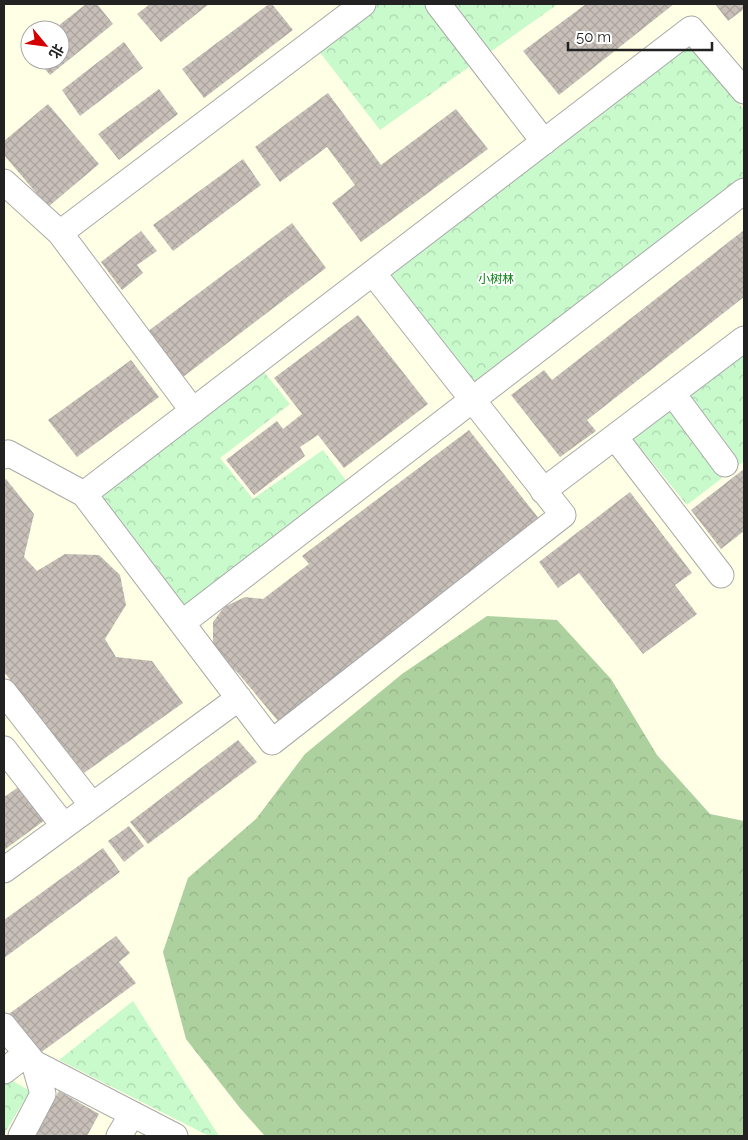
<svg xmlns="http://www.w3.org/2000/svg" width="748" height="1140" font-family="Raleway,'Noto Sans SC',sans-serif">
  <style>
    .education { fill: #ffffe5; fill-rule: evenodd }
    .forest { fill: url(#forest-crowns) }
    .park { fill: url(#park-crowns) }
    .building { fill: url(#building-cross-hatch) }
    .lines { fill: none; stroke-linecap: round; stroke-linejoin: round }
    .minor-casing { stroke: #a9a9a9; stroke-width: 27 }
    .minor { stroke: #fff; stroke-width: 25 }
    .labels { text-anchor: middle; stroke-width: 4; stroke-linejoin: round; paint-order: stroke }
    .park-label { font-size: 12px; fill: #0c8416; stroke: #fff }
  </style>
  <defs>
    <pattern id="forest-crowns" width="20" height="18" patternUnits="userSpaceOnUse" patternTransform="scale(1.25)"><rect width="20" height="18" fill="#add19e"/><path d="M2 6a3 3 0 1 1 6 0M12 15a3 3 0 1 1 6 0" fill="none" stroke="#95b388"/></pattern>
    <pattern id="park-crowns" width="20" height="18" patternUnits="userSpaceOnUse" patternTransform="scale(1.25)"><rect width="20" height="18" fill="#c8facc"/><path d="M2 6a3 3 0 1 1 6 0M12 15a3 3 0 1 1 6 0" fill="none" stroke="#acd6af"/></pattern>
    <pattern id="building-cross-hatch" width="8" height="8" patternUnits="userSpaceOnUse" patternTransform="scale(1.25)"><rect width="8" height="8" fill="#c7bfb8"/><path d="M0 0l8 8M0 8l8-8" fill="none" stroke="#aba49e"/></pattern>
  </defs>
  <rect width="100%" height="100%" fill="#f2efe9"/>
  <path class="education" d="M4,4H744V821L710,814L657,755L611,679L402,674L305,754L256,819L188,878L163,952L186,1039L240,1108L265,1136H4ZM30,30H60V60H30Z"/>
  <path class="forest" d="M487,616L557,620L611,679L657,755L710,814L744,821V1136H265L240,1108L186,1039L163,952L188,878L256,819L305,754L402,674Z"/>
  <path class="park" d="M371,4H558L380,130L315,46Z
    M690,40L744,110V179L472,389L382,274Z
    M744,349V461L687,505L630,435Z
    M260,367L290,404L220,458L253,499L323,450L351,487L184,615L90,495Z
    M133,1001L219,1136H209L59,1060Z
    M11,1080L30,1091L4,1134V1085Z"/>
  <path class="building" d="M86,4H97L113,24L50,75L37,60H60V30H53Z
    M150,4H209L161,42L137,14Z
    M269,4H272L293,30L204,98L182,69Z
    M586,4H674L559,95L523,51Z
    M715,4H744V9L728,21Z
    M124,42L143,68L80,116L62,90Z
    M159,89L178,114L119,160L98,134Z
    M328,93L381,165L456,109L488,149L361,242L332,203L355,185L327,147L280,182L255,147Z
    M48,104L99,164L48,207L4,155V141Z
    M243,159L261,185L173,251L153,225Z
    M292,223L326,268L179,380L143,335Z
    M744,230V297L587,420L596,431L560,457L511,395L544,370L552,380Z
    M141,231L157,251L137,265L143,273L122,290L101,262Z
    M358,315L428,404L344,468L318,435L300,447L305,456L254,495L226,460L277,421L283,429L302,414L274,378Z
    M131,360L159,397L77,457L48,420Z
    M469,430L540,520L278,721L238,673L227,664L213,643V622L224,607L245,597L263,599L309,564L302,556Z
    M744,469V531L721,549L691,510Z
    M6,479L34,514L24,557L37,571L65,554L99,555L120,575L126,605L105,639L116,657L152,661L183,703L84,773L4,672V480Z
    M630,492L692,573L675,585L697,614L643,654L579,573L558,588L539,562Z
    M238,740L257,762L148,844L130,822Z
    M20,786L45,820L4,850V797Z
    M129,826L144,846L124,862L108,841Z
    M103,848L120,872L4,958V920Z
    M116,936L130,953L119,962L136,983L36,1056L6,1016Z
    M59,1091L99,1114L87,1136H34Z"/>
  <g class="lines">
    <g class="minor-casing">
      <path id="minor" d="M438,4L544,142
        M4,182L60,233L193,411
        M60,233L363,4
        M673,394L725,464
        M615,437L721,575
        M4,456L8,453L84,494L272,742L563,515L373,273
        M543,491L744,339
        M84,494L691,29L744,91
        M182,623L744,191
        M4,692L92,805
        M4,749L64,826
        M4,870L239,698
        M4,1026L34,1063L175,1136
        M4,1071L26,1054
        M21,1136L43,1094L34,1063
        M119,1136L132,1114"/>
    </g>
    <use href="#minor" class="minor"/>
  </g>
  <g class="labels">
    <g class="park-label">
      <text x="496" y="283">小树林</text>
    </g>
  </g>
  <rect width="748" height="1140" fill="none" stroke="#222222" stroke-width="10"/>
  <g transform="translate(45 45) rotate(119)"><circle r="24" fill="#ffffff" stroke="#a7a7a7"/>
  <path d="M0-4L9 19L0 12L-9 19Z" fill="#d40000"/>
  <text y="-8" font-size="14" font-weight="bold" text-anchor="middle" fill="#222222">北</text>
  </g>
  <path d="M568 42v8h144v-8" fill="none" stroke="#222222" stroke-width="2.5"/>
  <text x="576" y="42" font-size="15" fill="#222222" stroke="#ffffff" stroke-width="4" paint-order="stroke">50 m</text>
</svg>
